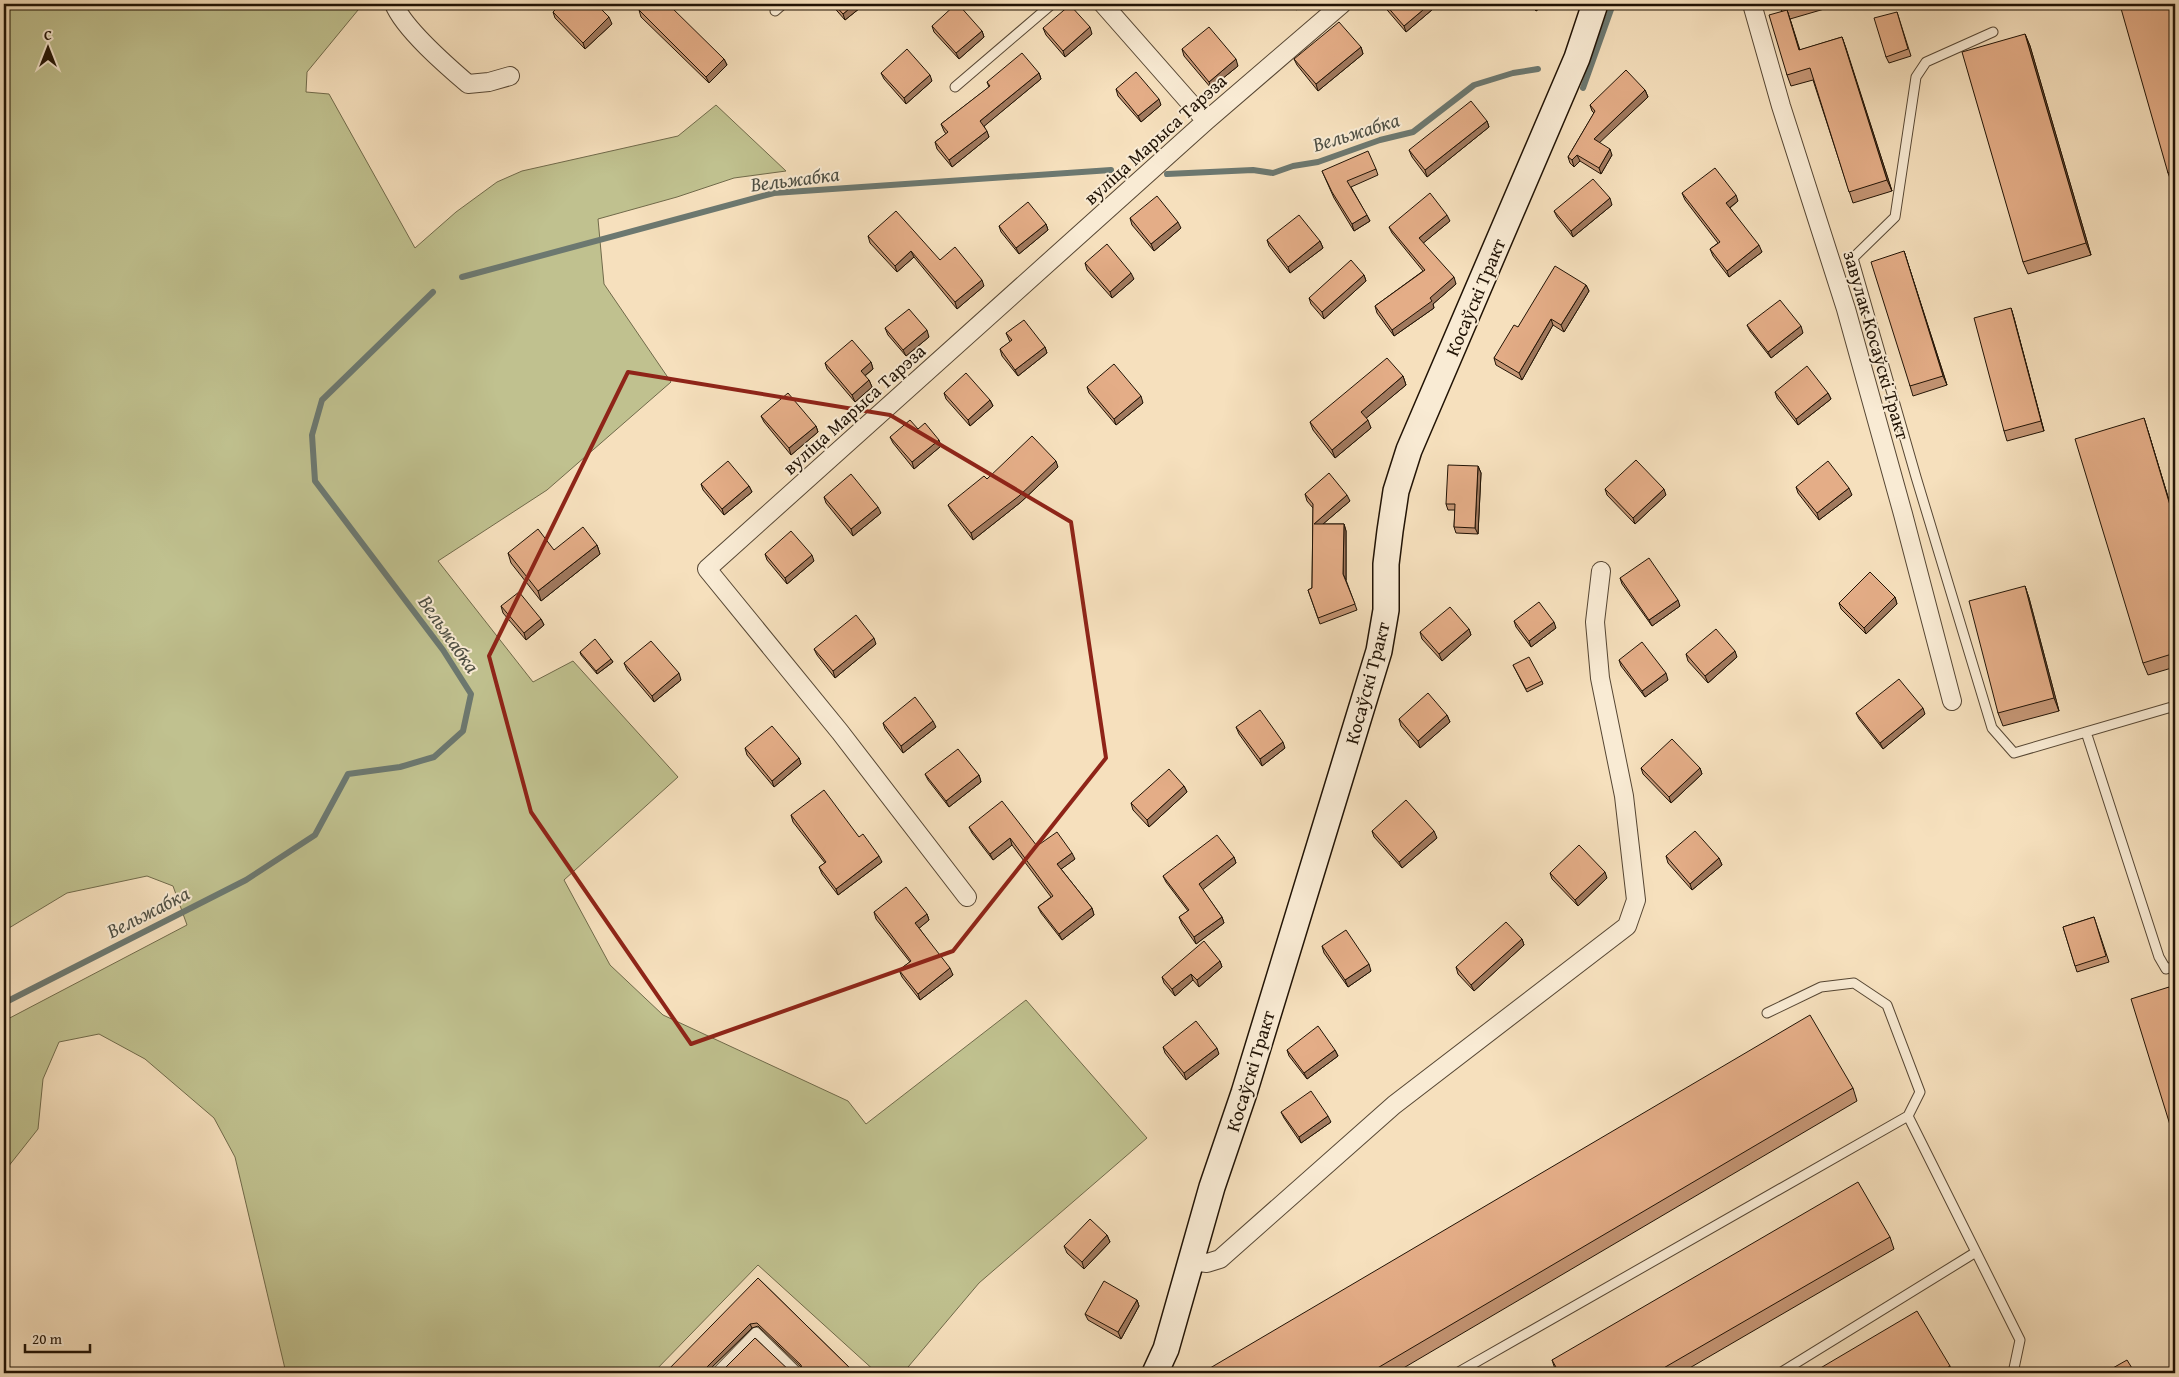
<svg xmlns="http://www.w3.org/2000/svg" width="2179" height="1377" font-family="'Gentium Book Plus',serif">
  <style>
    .green { fill: #c0c18f; stroke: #706a4a }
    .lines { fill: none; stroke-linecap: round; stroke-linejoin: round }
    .stream { stroke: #6c7870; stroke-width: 6 }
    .service-casing { stroke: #564633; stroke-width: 11 }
    .minor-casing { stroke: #564633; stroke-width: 20 }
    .secondary-casing { stroke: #211305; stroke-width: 28 }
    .service { stroke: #f9ebd4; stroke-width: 9 }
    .minor { stroke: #f9ebd4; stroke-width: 18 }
    .secondary { stroke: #f9ebd4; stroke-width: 25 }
    .wall { fill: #c49574; stroke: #211305 }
    .shaded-wall { fill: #a0795e; stroke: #211305 }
    .building { fill: #e4ad87; stroke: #211305 }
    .marked { fill: none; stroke: #8f2418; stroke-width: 4; stroke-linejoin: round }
    .labels { text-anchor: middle; stroke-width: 4; stroke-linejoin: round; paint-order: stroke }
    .street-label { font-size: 19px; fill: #211305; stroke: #f9ebd4 }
    .water-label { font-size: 20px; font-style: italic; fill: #4d4e43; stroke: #f9ebd4 }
  </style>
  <rect width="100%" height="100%" fill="#f6e0bd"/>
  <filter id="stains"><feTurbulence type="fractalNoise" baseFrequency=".004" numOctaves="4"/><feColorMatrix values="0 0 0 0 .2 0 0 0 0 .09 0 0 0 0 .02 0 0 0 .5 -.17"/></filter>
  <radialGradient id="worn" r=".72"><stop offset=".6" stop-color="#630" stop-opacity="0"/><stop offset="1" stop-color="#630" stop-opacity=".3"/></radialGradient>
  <path class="green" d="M4,4H363L307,72L306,92L329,94L415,248L456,212L497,182L522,171L678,136L716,105L786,171L734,178L677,197L598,219L604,284L671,382L547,490L438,561L533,682L573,661L678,777L564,880L610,965L663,1015L848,1101L866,1124L1026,1000L1147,1138L979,1283L903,1373H877L758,1265L653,1373H286L235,1157L214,1118L145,1059L99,1034L59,1042L43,1079L38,1129L4,1172V1021L187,925L173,886L147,876L67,893L4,931Z"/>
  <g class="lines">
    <path class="stream" d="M1583,88L1613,4
      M1167,174L1253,170L1273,173L1293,166L1318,162L1380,140L1413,132L1474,85L1513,73L1538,69
      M462,277L774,193L1111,170
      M4,1003L246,880L315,835L348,774L400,767L434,757L463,731L471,694L443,650L315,481L312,435L322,400L433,292"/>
    <g class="service-casing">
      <path id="service" d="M775,11L783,4
        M1993,32L1926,62L1916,77L1895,217L1853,258L1916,477L1992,728L2014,753L2175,706
        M955,87L1052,4
        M2086,732L2159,957L2166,969L2175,966
        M1767,1013L1821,987L1854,983L1887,1005L1920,1092L1908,1116L2020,1340L2013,1373
        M716,1373L756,1332L798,1373
        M1457,1373L1908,1116
        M1780,1373L1976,1252"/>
    </g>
    <g class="minor-casing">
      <path id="minor" d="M394,4C404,29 447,66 468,84L489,82L510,76
        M1103,4L1206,121
        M1752,4L1781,106L1846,309L1903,514L1952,701
        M967,897L840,732L707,569L1206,121L1342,4
        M1190,1261L1207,1263L1220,1259L1394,1105L1627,926L1636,900L1624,796L1600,678L1595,622L1601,571"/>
    </g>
    <g class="secondary-casing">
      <path id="secondary" d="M1155,1373L1166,1349L1212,1187L1244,1093L1379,651L1386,610V564L1390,531L1396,491L1409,450L1577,58L1595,4"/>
    </g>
    <use href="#service" class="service"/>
    <use href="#minor" class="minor"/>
    <use href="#secondary" class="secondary"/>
  </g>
  <path class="wall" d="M831,4H865L845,20Z
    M1291,4H1303L1296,10Z
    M1382,4H1431L1433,9L1406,32Z
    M1529,4H1545L1536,11Z
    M1779,4H1837L1838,5L1790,19L1800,50L1842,37L1892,191L1853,203L1813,80L1791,86L1787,75L1782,12Z
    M2175,4V185L2173,186L2168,173Z
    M639,10L724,59L727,65L709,83L641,17Z
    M553,12L612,24L585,49L555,18Z
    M1897,12L1911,56L1889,63L1886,57Z
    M932,26L982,31L984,37L959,59L934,32Z
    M1043,28L1092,34L1065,57L1046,35Z
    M2025,34L2030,46L2091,255L2028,274L2023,262Z
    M1361,47L1363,54L1318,91L1297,65L1294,59Z
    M1182,49L1238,66L1211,88L1184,56Z
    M881,73L932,81L906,104L884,79Z
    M1039,73L1041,79L984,126L989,137L952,167L937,149L935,142L946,134L944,131L941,124L989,87L987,82Z
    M1116,89L1161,105L1141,122L1118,96Z
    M1645,90L1648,97L1599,142L1612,155L1601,174L1580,161L1574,167L1570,163L1568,157L1594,113L1592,111L1590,105Z
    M1487,121L1489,127L1427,177L1412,157L1409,150Z
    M1376,169L1378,175L1351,187L1370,221L1354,231L1334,198L1322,171Z
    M1682,193L1738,201L1730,208L1762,252L1729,277L1713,256L1710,249L1718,243L1685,200Z
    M1612,205L1573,237L1557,217L1554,211Z
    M1130,218L1181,228L1154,251L1132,225Z
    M1450,221L1423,243L1456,284L1433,304L1434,308L1394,336L1377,313L1375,306L1423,271L1392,233L1389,227Z
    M1046,224L1048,230L1019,254L1001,232L999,226Z
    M868,236L940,260L984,286L957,309L914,257L897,272L870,243Z
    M1267,240L1320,241L1323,248L1290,273L1269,246Z
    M1904,251L1947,385L1913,396L1910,386Z
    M1085,263L1134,279L1112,298L1087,270Z
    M1364,275L1366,281L1324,319L1311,304L1309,298Z
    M1586,285L1589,291L1564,332L1553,325L1522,380L1496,365L1494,358L1518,327Z
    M2011,308L2014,318L2044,431L2007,441L2004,431Z
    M1747,325L1803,333L1771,358L1750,331Z
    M885,328L929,337L906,356L888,335Z
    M1006,333L1045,347L1047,353L1018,376L1002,356L1000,349L1010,342Z
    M871,362L873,369L865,376L869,380L872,387L855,402L827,369L825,363Z
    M1403,376L1406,385L1366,418L1371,428L1335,458L1313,430L1310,422Z
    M1087,387L1143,403L1116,425L1089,393Z
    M1775,392L1828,393L1831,399L1798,425L1777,398Z
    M944,393L990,400L993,406L970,426L946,399Z
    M761,416L816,426L818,432L791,455L764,422Z
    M918,429L941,446L914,469L893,443L890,437Z
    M2148,431L2175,520V667L2148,675L2143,663Z
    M1478,466L1481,473L1478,534L1456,533L1454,527L1455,510H1448L1446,504Z
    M1058,467L1021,502L973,540L951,511L948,505L987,479Z
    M701,484L749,486L752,492L724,515L703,490Z
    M1796,487L1852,495L1819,520L1798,493Z
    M1605,489L1666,495L1635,524L1607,495Z
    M1305,494L1350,501L1323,524H1344L1346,531V580L1357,610L1320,624L1308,590L1312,588L1313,508L1307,501Z
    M824,497L881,513L853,536L826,503Z
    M597,545L600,554L541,601L511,563L508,553L554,550Z
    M765,554L814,561L787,584L767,560Z
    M1620,578L1680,606L1652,626L1622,584Z
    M2025,586L2029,598L2059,711L2003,726L1998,713Z
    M1895,597L1897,604L1866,634L1841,609L1839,603Z
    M501,606L541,619L544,625L526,640L503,613Z
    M1514,621L1556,628L1531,647L1516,627Z
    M1469,629L1471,635L1442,661L1422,639L1420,632Z
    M876,644L835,678L817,655L814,649Z
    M580,652L611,659L613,662L597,674L581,655Z
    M1686,654L1737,657L1708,683L1688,661Z
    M1619,660L1668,680L1645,697L1621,666Z
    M624,663L681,680L654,702L627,670Z
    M1513,665L1542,681L1543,684L1527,692Z
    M1856,713L1925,714L1883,749L1859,719Z
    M1447,715L1450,722L1420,748L1401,726L1399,719Z
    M883,723L936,727L903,753L885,729Z
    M1236,727L1285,748L1262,766L1239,734Z
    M745,748L799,758L801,764L774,787L747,755Z
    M1641,768H1700L1702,774L1671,803L1643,774Z
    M925,774L979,775L981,782L949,807L928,780Z
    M1184,786L1187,792L1149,827L1133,810L1131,803Z
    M791,815L859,837L882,862L838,895L822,874L819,867L825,863L793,822Z
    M969,827L1037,846L1075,859L1061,869L1092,908L1094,915L1062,940L1041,913L1038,907L1051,897L1012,845L993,860L972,833Z
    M1372,831L1437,838L1402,868L1374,837Z
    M1666,856L1719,858L1722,865L1692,890L1668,863Z
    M1234,857L1236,863L1202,889L1222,917L1224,923L1196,944L1182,924L1179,917L1188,911L1166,882L1163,876Z
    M1550,873L1607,878L1578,906L1552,879Z
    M874,912L927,914L929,920L919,928L953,975L920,1000L902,977L899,970L910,962L876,919Z
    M2094,917L2109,962L2077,972L2063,927Z
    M1522,939L1524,945L1474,991L1458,974L1456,967Z
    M1322,946L1371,971L1348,987L1324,953Z
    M1220,961L1222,967L1199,987L1193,980L1175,996L1164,983L1162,977Z
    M1163,1047L1219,1054L1186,1080L1165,1053Z
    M1287,1050H1335L1338,1056L1307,1079L1289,1056Z
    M1853,1088L1857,1101L1395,1373H1205Z
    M1281,1112L1331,1122L1301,1143L1284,1118Z
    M1107,1235L1110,1242L1084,1269L1067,1253L1064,1246Z
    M1890,1237L1894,1249L1681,1373H1548L1555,1369L1552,1360Z
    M758,1278L855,1373L803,1372L802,1368L758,1326L752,1328L706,1373Z
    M1137,1300L1139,1306L1121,1339L1088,1320L1085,1314Z
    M1950,1366L1952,1373H1812Z"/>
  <path class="shaded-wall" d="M855,4H865L845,20L843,14Z
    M1294,4H1303L1296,10Z
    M1430,4H1431L1433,9L1406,32L1404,26Z
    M1535,4H1545L1536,11L1534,5Z
    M1787,10L1791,22L1803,62L1799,50Z
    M609,17L612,24L585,49L583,43Z
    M1090,27L1092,34L1065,57L1063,51Z
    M982,31L984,37L959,59L956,53Z
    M2025,34L2030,46L2091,255L2086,243Z
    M1842,37L1846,48L1892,191L1887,180Z
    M1361,47L1363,54L1318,91L1316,84Z
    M724,59L727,65L709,83L706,77Z
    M1236,59L1238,66L1211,88L1209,82Z
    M1039,73L1041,79L982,128L980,121Z
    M930,75L932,81L906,104L904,98Z
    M1645,90L1648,97L1596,146L1594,139Z
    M1159,99L1161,105L1141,122L1138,116Z
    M1487,121L1489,127L1427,177L1425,170Z
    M987,131L989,137L952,167L949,160Z
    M1610,149L1612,155L1601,174L1599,168Z
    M1577,155L1580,161L1574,167L1572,160Z
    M1736,195L1738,201L1728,209L1726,203Z
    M1610,198L1612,205L1573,237L1571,231Z
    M1367,215L1370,221L1354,231L1352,224Z
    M1447,215L1450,221L1421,245L1419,238Z
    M1178,222L1181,228L1154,251L1151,244Z
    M1046,224L1048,230L1019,254L1016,248Z
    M1320,241L1323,248L1290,273L1288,267Z
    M1759,245L1762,252L1729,277L1727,271Z
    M911,251L914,257L897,272L895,266Z
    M1904,251L1907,261L1947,385L1943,376Z
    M1131,273L1134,279L1112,298L1110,292Z
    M1364,275L1366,281L1324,319L1322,312Z
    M1454,277L1456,284L1433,304L1434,308L1394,336L1392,330Z
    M982,280L984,286L957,309L955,302Z
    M1586,285L1589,291L1564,332L1561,325Z
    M2011,308L2014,318L2044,431L2041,421Z
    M1551,319L1553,325L1522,380L1519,373Z
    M1801,326L1803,333L1771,358L1768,352Z
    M927,330L929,337L906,356L903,350Z
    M1045,347L1047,353L1018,376L1015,370Z
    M871,362L873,369L863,377L861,371Z
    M1403,376L1406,385L1364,420L1361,412Z
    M869,380L872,387L855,402L852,395Z
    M1828,393L1831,399L1798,425L1796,419Z
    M1141,396L1143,403L1116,425L1114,419Z
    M990,400L993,406L970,426L968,420Z
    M2144,418L2148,431L2175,520V522Z
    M1368,420L1371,428L1335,458L1332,450Z
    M816,426L818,432L791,455L789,448Z
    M939,440L941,446L914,469L912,462Z
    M1056,461L1058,467L1021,502L973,540L971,533Z
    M1478,466L1481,473L1478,534L1475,528Z
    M749,486L752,492L724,515L722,509Z
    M1849,488L1852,495L1819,520L1817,513Z
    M1664,489L1666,495L1635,524L1633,518Z
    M1347,495L1350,501L1316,530L1314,524Z
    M878,507L881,513L853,536L851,529Z
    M1344,524L1346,531V580L1343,574Z
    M597,545L600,554L541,601L538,591Z
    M812,555L814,561L787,584L785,578Z
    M2025,586L2029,598L2059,711L2054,698Z
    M1895,597L1897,604L1866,634L1864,628Z
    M1678,600L1680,606L1652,626L1649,620Z
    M541,619L544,625L526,640L524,633Z
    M1554,622L1556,628L1531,647L1529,641Z
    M1469,629L1471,635L1442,661L1439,654Z
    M874,638L876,644L835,678L833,671Z
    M1735,651L1737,657L1708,683L1705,676Z
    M611,659L613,662L597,674L596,671Z
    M679,673L681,680L654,702L652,696Z
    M1666,673L1668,680L1645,697L1642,691Z
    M1923,708L1925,714L1883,749L1880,743Z
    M1447,715L1450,722L1420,748L1418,741Z
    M933,721L936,727L903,753L901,746Z
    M1283,742L1285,748L1262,766L1260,759Z
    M799,758L801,764L774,787L772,781Z
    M1700,768L1702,774L1671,803L1669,797Z
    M979,775L981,782L949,807L946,801Z
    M1184,786L1187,792L1149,827L1147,820Z
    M1434,831L1437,838L1402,868L1399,862Z
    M1010,838L1012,845L993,860L990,854Z
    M1072,853L1075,859L1060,870L1057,864Z
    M879,856L882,862L838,895L836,889Z
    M1234,857L1236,863L1201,891L1199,884Z
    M1719,858L1722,865L1692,890L1690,884Z
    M1605,872L1607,878L1578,906L1575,900Z
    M1092,908L1094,915L1062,940L1059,934Z
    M927,914L929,920L917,930L915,923Z
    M1222,917L1224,923L1196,944L1194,937Z
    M1522,939L1524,945L1474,991L1471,985Z
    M1220,961L1222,967L1199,987L1197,980Z
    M1369,964L1371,971L1348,987L1345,980Z
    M950,968L953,975L920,1000L918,994Z
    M1191,974L1193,980L1175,996L1172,989Z
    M1217,1048L1219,1054L1186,1080L1184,1073Z
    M1335,1050L1338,1056L1307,1079L1304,1073Z
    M1328,1116L1331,1122L1301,1143L1299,1137Z
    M1107,1235L1110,1242L1084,1269L1082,1262Z
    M1137,1300L1139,1306L1121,1339L1118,1332Z
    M750,1324L752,1328L706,1373H701Z"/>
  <path class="building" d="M561,4H596L609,17L583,43L553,12Z
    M645,4H668L724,59L706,77L639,10Z
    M834,4H855L843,14Z
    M956,4H958L982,31L956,53L932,26Z
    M1385,4H1430L1404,26Z
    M1779,4H1794L1780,8Z
    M2125,4H2175V171L2168,173L2120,5Z
    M1070,5L1090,27L1063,51L1043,28Z
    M1787,10L1799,50L1842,37L1887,180L1849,192L1810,68L1787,75L1769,15Z
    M1897,12L1908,49L1886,57L1874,18Z
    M1339,22L1361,47L1316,84L1294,59Z
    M1209,27L1236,59L1209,82L1182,49Z
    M2025,34L2086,243L2023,262L1962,52Z
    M907,49L930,75L904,98L881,73Z
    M1022,53L1039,73L980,121L987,131L949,160L935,142L948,132L941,124L990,86L987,82Z
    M1626,70L1645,90L1594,139L1610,149L1599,168L1577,155L1572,160L1568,157L1595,111L1590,105Z
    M1136,72L1159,99L1138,116L1116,89Z
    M1471,101L1487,121L1425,170L1409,150Z
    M1368,151L1376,169L1347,181L1367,215L1352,224L1332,192L1322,171Z
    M1715,168L1736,195L1726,203L1759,245L1727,271L1710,249L1720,242L1682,193Z
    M1593,179L1610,198L1571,231L1554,211Z
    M1430,193L1447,215L1419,238L1454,277L1430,298L1432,301L1392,330L1375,306L1425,270L1389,227Z
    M1157,196L1178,222L1151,244L1130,218Z
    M1028,202L1046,224L1016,248L999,226Z
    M896,211L940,260L955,247L982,280L955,302L911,251L895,266L868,236Z
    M1299,215L1320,241L1288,267L1267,240Z
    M1107,244L1131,273L1110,292L1085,263Z
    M1904,251L1943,376L1910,386L1871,262Z
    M1351,260L1364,275L1322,312L1309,298Z
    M1555,266L1586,285L1561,325L1551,319L1519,373L1494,358L1514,325L1518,327Z
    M1780,300L1801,326L1768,352L1747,325Z
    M2011,308L2041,421L2004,431L1974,318Z
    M909,309L927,330L903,350L885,328Z
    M1024,320L1045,347L1015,370L1000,349L1012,340L1006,333Z
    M852,340L871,362L861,371L869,380L852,395L825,363Z
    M1387,358L1403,376L1361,412L1368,420L1332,450L1310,422Z
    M1114,364L1141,396L1114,419L1087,387Z
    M1807,366L1828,393L1796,419L1775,392Z
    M966,373L990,400L968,420L944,393Z
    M788,393L816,426L789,448L761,416Z
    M2144,418L2175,522V653L2143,663L2075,439Z
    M910,420L918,429L925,423L939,440L912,462L890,437Z
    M1032,436L1056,461L1019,496L971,533L948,505L984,476L987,479Z
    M1636,460L1664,489L1633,518L1605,489Z
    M728,461L749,486L722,509L701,484Z
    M1828,461L1849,488L1817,513L1796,487Z
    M1448,465L1478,466L1475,528L1454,527L1455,504H1446Z
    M1329,473L1347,495L1314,524H1344L1343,574L1355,604L1318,618L1308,590L1312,588L1313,504L1305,494Z
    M851,474L878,507L851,529L824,497Z
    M583,527L597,545L538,591L508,553L538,529L554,550Z
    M791,531L812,555L785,578L765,554Z
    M1649,558L1678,600L1649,620L1620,578Z
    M1870,572L1895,597L1864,628L1839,603Z
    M2025,586L2054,698L1998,713L1969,601Z
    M519,592L541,619L524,633L501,606Z
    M1539,602L1554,622L1529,641L1514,621Z
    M1450,607L1469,629L1439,654L1420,632Z
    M856,615L874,638L833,671L814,649Z
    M1716,629L1735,651L1705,676L1686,654Z
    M595,639L611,659L596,671L580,652Z
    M651,641L679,673L652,696L624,663Z
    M1642,642L1666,673L1642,691L1619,660Z
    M1529,657L1542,681L1526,689L1513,665Z
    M1899,679L1923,708L1880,743L1856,713Z
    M1428,693L1447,715L1418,741L1399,719Z
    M915,697L933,721L901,746L883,723Z
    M1260,710L1283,742L1260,759L1236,727Z
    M772,726L799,758L772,781L745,748Z
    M1672,739L1700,768L1669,797L1641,768Z
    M958,749L979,775L946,801L925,774Z
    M1169,769L1184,786L1147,820L1131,803Z
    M824,790L859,837L863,834L879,856L836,889L819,867L826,862L791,815Z
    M1406,800L1434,831L1399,862L1372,831Z
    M1002,801L1037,846L1057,832L1072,853L1057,864L1092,908L1059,934L1038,907L1053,896L1010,838L990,854L969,827Z
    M1695,831L1719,858L1690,884L1666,856Z
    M1217,835L1234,857L1199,884L1222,917L1194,937L1179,917L1189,910L1163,876Z
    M1579,845L1605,872L1575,900L1550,873Z
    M906,887L927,914L915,923L950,968L918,994L899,970L911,961L874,912Z
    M2094,917L2106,956L2075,966L2063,927Z
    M1506,922L1522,939L1471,985L1456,967Z
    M1346,930L1369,964L1345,980L1322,946Z
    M1204,941L1220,961L1197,980L1191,974L1172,989L1162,977Z
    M2169,987L2175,1006V1141L2131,999Z
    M1810,1015L1853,1088L1369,1373H1206L1205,1371Z
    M1196,1021L1217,1048L1184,1073L1163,1047Z
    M1318,1026L1335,1050L1304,1073L1287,1050Z
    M1311,1091L1328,1116L1299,1137L1281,1112Z
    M1858,1182L1890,1237L1655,1373H1548L1557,1369L1552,1360Z
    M1090,1219L1107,1235L1082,1262L1064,1246Z
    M758,1278L855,1373H801L803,1372L801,1365L757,1323L750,1324L701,1373H665Z
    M1104,1281L1137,1300L1118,1332L1085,1314Z
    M1917,1311L1950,1366L1938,1373H1812Z
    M755,1338L792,1373H720Z
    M2127,1360L2135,1373H2104Z"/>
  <path class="marked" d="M628,372L890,415L1071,522L1106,758L953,951L691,1044L531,812L489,656Z"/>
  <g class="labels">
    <g class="street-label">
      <text transform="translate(1155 139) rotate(-42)" y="7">вуліца Марыса Тарэза</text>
      <text transform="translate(1475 297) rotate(-67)" y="7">Косаўскі Тракт</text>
      <text transform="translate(1877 345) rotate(74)" y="7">завулак Косаўскі Тракт</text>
      <text transform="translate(854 409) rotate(-42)" y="7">вуліца Марыса Тарэза</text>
      <text transform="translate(1367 683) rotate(-75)" y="7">Косаўскі Тракт</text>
      <text transform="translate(1250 1071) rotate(-73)" y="7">Косаўскі Тракт</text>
    </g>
    <g class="water-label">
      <text transform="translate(1356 132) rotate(-17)" y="7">Вельжабка</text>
      <text transform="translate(795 179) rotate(-7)" y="7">Вельжабка</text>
      <text transform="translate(449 634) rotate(55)" y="7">Вельжабка</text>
      <text transform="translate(148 912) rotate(-27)" y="7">Вельжабка</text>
    </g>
  </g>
  <rect width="2179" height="1377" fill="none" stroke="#f6e0bd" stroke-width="20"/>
  <rect x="5" y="5" width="2169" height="1367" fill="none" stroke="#211305" stroke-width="2.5"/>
  <rect x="10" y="10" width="2159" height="1357" fill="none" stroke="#211305"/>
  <g transform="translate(48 48)" stroke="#f9ebd4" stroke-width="4" paint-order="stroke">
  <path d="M0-4L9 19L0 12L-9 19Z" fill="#211305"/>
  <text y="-8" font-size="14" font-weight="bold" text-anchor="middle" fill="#211305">С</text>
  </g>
  <path d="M25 1344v8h65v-8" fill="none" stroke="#211305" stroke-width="2.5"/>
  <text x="32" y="1344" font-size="15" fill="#211305" stroke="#f9ebd4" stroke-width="4" paint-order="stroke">20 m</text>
  <rect width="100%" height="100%" filter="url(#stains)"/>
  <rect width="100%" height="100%" fill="url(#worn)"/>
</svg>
